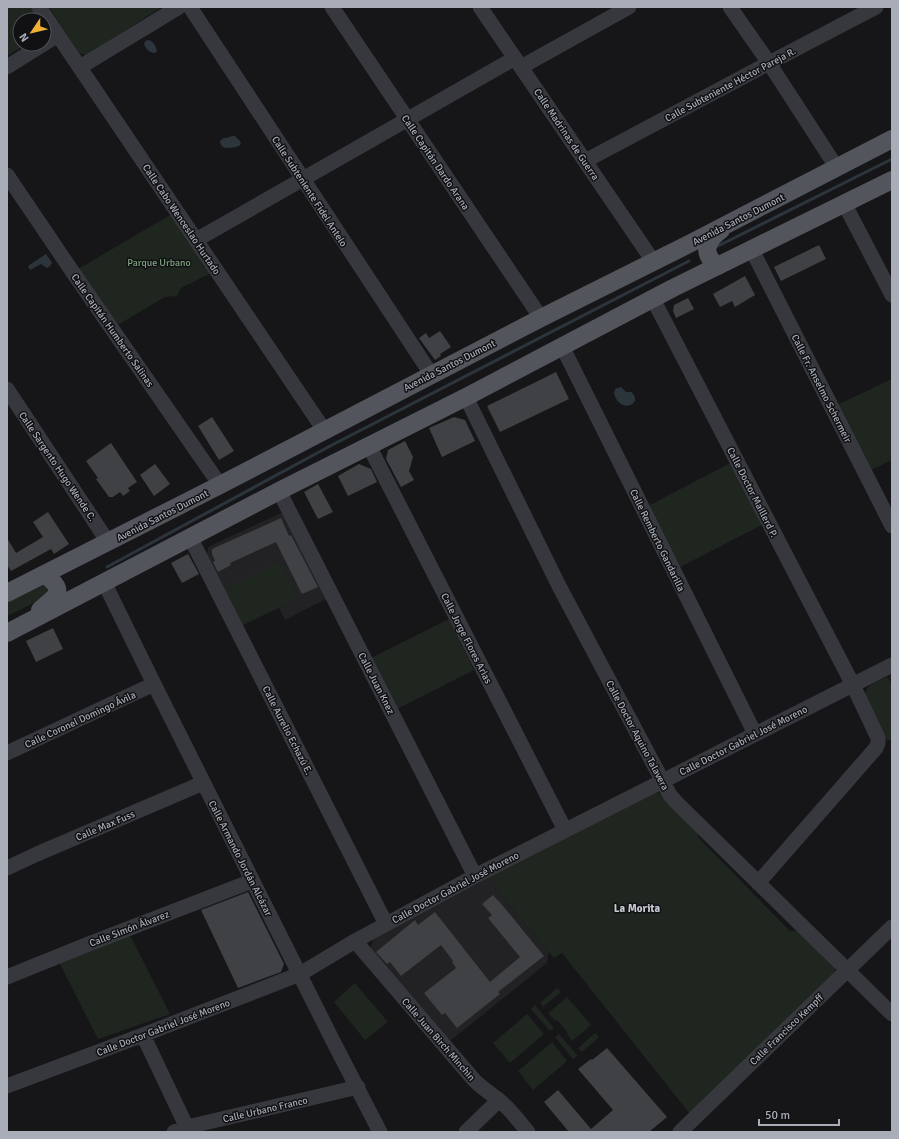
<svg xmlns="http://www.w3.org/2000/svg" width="899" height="1139" font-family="Signika,sans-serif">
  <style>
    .built { fill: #222225 }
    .green { fill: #1e261f }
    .water { fill: #2c353c }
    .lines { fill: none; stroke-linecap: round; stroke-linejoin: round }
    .stream { stroke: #2c353c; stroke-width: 3 }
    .building { fill: #404145 }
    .minor { stroke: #37383d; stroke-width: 15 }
    .major { stroke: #53555c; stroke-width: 18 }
    .labels { text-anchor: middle; stroke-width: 3; stroke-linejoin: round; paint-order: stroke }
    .street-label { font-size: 10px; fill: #a8adb8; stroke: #111113 }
    .park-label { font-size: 10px; fill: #7fa381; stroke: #111113 }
    .neighbourhood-label { font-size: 11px; font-weight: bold; fill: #c9ccd4; stroke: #111113 }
  </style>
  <rect width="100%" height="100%" fill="#161618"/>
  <path class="built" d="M283,512L326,599L285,620L279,608L243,625L207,556L208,547Z
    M491,874L495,888L549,952L547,963L450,1041L370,949L374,938Z"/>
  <path class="green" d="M7,7H32L41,20H20V44H27L7,56Z
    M49,7H162L86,55L79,53Z
    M172,214L211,273L181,288L177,296L165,297L116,326L78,269Z
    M892,379V460L871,470L837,405Z
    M732,462L764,524L680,567L648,506Z
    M279,562L297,598L243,625L225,589Z
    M40,584L44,586L48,591L46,595L44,598L7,616V600Z
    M449,619L474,670L395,710L369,659Z
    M887,677L892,684V740H887L865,698C866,683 874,683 887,677Z
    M652,791L663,794L697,826L698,837L790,931L804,930L833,961L835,970L833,976L690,1114L562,953L554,958L495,888L491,874Z
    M130,935L170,1014L98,1039L59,962Z
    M355,983L388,1022L365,1040L334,1002Z
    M557,988L561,992L543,1007L540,1003Z
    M567,997L591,1025L572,1041L567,1034L568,1033L557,1020L555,1021L548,1013Z
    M535,1005L554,1028L550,1031L531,1009Z
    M527,1014L544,1034L510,1063L493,1043Z
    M595,1033L599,1037L582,1052L578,1048Z
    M559,1034L578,1056L573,1059L555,1037Z
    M552,1042L567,1061L533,1090L518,1071Z"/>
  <path class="water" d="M147,40C153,40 156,46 157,51L155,53C150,53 145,49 144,43Z
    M232,136H235L240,141L241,144L239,146C236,147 227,149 223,147C221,146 221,144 220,142L221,140L224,138H226Z
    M46,254L52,263L50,266L47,268L41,264L30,270L28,266Z
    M621,387L626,392H631C645,404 619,415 614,393L615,389Z"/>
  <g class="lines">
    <path class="stream" d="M714,248L892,159
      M107,567L332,445L689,261"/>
  </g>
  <path class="building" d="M819,245L826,259L781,281L774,267Z
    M745,276L755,295L735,307L732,301L720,307L713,294Z
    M688,298L694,309L676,318L673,311L674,305Z
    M440,331L451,347L440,354L441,356L435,360L419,338L426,333L429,338Z
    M556,372L569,399L500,432L487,406Z
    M212,417L234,451L219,460L198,426Z
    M454,417L465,420L475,441L442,457L429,428Z
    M405,441L413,457L409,471L414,480L401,487L386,459L388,450Z
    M111,443L137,482L128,488L130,491L123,496L120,492L113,497H109L96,479L98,478L86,461Z
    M155,464L170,484L154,496L140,475Z
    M359,464L371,469L377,482L348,496L338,476Z
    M318,484L333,512L318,519L304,492Z
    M48,512L69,544L54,554L51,549L11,571L7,565V538L16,553L43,537L33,522Z
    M281,518L289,536L291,535L318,587L302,594L276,542L230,563L231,565L218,572L213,562L215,561L212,554V549Z
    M188,554L199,574L182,583L171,563Z
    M53,628L63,649L36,662L26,641Z
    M248,892L284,964L281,972L238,988L201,910Z
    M493,895L503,906L544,956L498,992L500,994L457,1028L445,1013L442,1015L424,993L456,968L452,962L453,961L441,945L401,976L390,962L387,964L376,952L415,920L418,925L435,912L490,982L520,957L488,918L492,915L482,904Z
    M607,1048L667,1117L649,1132H569L544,1102L558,1090L591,1129L613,1110L578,1069L591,1059L592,1060Z"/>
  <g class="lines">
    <path class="minor" d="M39,7L324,430
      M190,7L431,374
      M332,7L541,318
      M480,7L653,261
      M730,7L769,63L837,168
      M7,67L58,35
      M80,67L179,7
      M521,67L629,7
      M585,161L769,63L876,7
      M7,175L74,274L220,485
      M844,203L892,295
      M196,240L515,58
      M752,250L892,526
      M653,299L853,685L878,738V743L876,748L758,883
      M562,346L755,734
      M7,389L108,542
      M466,397L559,586L670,795L676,802L892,1014
      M369,446L565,830
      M279,491L475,876
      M190,537L386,924
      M104,582L154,684L333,1041L380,1132
      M7,753L154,684
      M7,868L37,854L203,783
      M355,941L474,1080C482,1088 490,1093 499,1100C510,1109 519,1121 528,1132
      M7,977L86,945L252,881
      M143,1035L189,1132
      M7,1086L143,1035L300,974L355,941L475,876L892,665
      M174,1132L187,1127L358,1087
      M466,1132L499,1100
      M680,1132L892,927"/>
    <path class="major" d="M718,266C701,254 706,241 721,230
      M7,593L220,485L541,318L689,244L892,139
      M40,610C56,596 67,591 45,575
      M7,633L279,491L466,397L673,288L892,180"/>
  </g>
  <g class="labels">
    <g class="street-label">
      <text transform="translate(730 84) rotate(-28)" y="4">Calle Subteniente Héctor Pareja R.</text>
      <text transform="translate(567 134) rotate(56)" y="4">Calle Madrinas de Guerra</text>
      <text transform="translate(436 162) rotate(56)" y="4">Calle Capitán Dardo Arana</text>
      <text transform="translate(310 191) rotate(57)" y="4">Calle Subteniente Fidel Antelo</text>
      <text transform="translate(182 219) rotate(56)" y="4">Calle Cabo Wenceslao Hurtado</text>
      <text transform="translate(738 219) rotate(-27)" y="4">Avenida Santos Dumont</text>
      <text transform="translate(113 330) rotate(55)" y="4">Calle Capitán Humberto Salinas</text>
      <text transform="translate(449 365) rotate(-27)" y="4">Avenida Santos Dumont</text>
      <text transform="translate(822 388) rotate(63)" y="4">Calle Fr. Anselmo Schermeir</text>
      <text transform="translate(58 466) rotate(56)" y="4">Calle Sargento Hugo Wende C.</text>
      <text transform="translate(753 492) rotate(63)" y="4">Calle Doctor Maillerd P.</text>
      <text transform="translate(162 515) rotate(-27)" y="4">Avenida Santos Dumont</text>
      <text transform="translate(658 540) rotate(64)" y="4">Calle Remberto Gandarilla</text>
      <text transform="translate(467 638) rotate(63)" y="4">Calle Jorge Flores Arias</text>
      <text transform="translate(377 683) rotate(63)" y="4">Calle Juan Knez</text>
      <text transform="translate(80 719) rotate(-25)" y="4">Calle Coronel Domingo Ávila</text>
      <text transform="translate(288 730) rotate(63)" y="4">Calle Aurelio Echazú E.</text>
      <text transform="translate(638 735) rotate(62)" y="4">Calle Doctor Aquino Talavera</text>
      <text transform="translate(743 740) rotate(-27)" y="4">Calle Doctor Gabriel José Moreno</text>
      <text transform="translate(105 825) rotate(-23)" y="4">Calle Max Fuss</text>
      <text transform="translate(241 858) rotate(63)" y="4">Calle Armando Jordán Alcázar</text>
      <text transform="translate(455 887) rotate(-28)" y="4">Calle Doctor Gabriel José Moreno</text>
      <text transform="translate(129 928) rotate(-21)" y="4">Calle Simón Álvarez</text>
      <text transform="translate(163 1027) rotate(-21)" y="4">Calle Doctor Gabriel José Moreno</text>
      <text transform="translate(786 1029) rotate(-44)" y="4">Calle Francisco Kempff</text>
      <text transform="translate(439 1039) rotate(49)" y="4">Calle Juan Birch Minchin</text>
      <text transform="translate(265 1109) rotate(-13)" y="4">Calle Urbano Franco</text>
    </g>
    <g class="park-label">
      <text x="159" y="266">Parque Urbano</text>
    </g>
    <g class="neighbourhood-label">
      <text x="637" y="912">La Morita</text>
    </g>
  </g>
  <rect width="899" height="1139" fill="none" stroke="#a8adb8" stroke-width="16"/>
  <g transform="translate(32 32) rotate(235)"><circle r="19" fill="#111113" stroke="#4d4f55"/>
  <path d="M0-3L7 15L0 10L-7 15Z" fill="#f2b134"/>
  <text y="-6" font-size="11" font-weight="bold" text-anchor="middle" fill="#a8adb8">N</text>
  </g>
  <path d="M759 1119v6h80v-6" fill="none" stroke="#a8adb8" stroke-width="2"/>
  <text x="765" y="1119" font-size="12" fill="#a8adb8" stroke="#111113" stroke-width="3" paint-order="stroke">50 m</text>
</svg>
